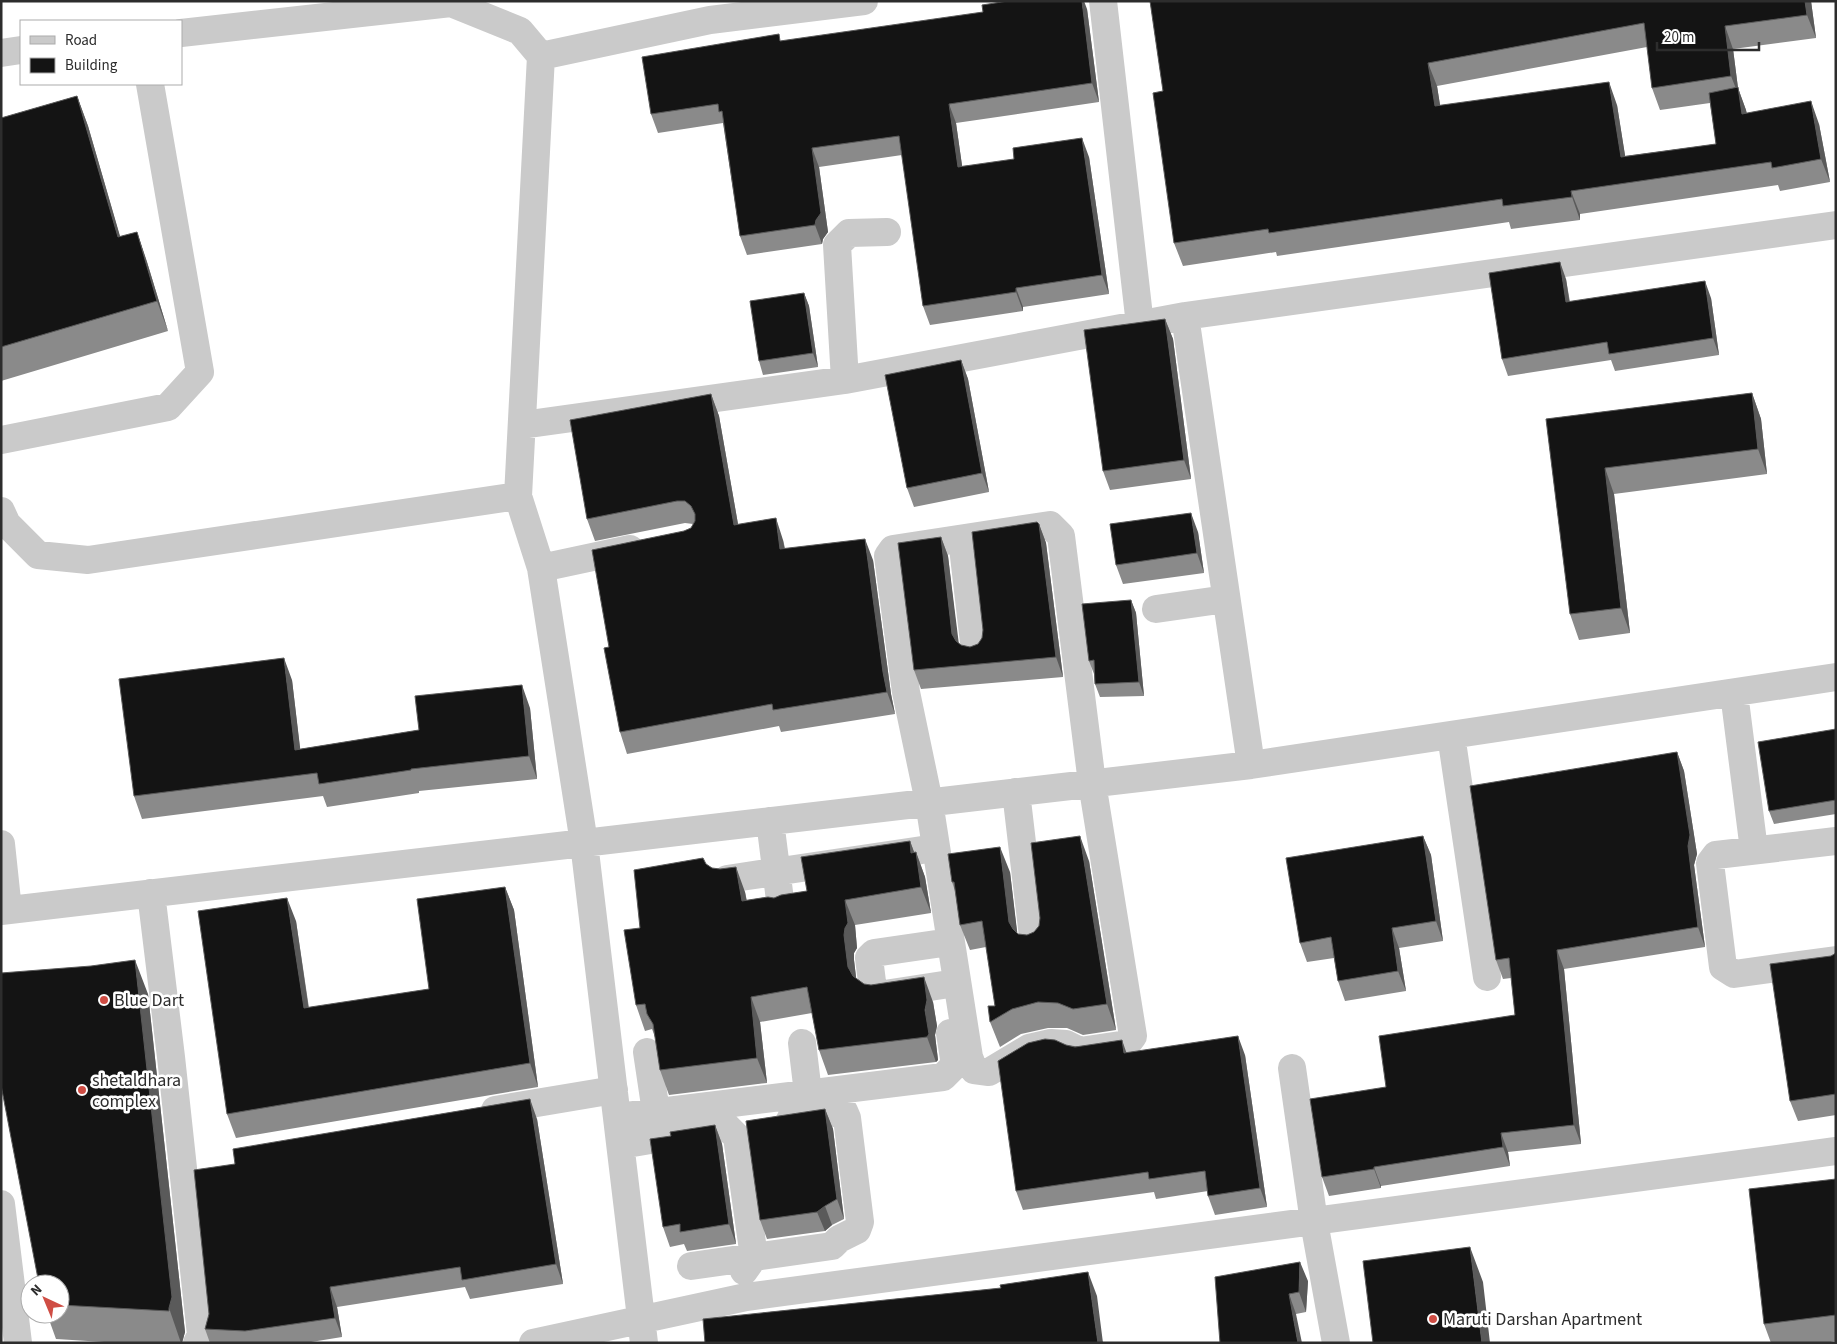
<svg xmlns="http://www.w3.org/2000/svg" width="1837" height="1344" font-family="'Source Sans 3',sans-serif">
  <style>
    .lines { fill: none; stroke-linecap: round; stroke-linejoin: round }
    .minor { stroke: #cacaca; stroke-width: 28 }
    .wall { fill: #8a8a8a; fill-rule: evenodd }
    .shaded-wall { fill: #5a5a5a }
    .building { fill: #141414; stroke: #5a5a5a }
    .poi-dot { fill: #cf4d44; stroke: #fff; stroke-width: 2 }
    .labels { text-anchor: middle; stroke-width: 5; stroke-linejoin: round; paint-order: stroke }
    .poi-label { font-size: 18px; fill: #2d2d2d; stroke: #fff; text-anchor: start }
  </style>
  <rect width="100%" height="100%" fill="#fff"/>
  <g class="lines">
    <path class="minor" d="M1103,1L1140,325
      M181,33L451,3L520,31L541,56L518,496L541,568L584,843L644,1343
      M1,53L21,50
      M541,56L710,20L864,1
      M1185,316L1251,765
      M845,380L837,245L849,233L887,232
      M522,425L845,380L1185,316L1836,225
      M1,440L168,407L200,372L150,84
      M1,511L7,524L38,555L88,560L518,496
      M1050,525L1061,536L1092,783L1133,1036L1127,1044L1080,1051L1066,1044L1051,1043L1029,1048L989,1072L974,1070L969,1057L929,802L906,692L888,556L893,549Z
      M962,539L975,651
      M541,568L630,549
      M1156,609L1226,599
      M1734,693L1754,850
      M1451,735L1487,977
      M1016,792L1034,945
      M770,821L781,908
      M1836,841L1716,855L1710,863L1723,967L1734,974L1836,960
      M1,844L8,910
      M727,879L922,850
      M151,893L171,1057L201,1335L197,1343
      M1,911L1251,765L1836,677
      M936,944L874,953L869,958L873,990L878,995L943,985
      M802,1043L808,1093
      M647,1052L656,1112
      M1292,1068L1314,1222L1336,1343
      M495,1110L614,1090
      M618,1117L943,1077L955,1065L950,1033
      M621,1145L727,1127L737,1137L754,1257L744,1271
      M1,1204L18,1343
      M691,1266L832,1246L839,1239L857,1230L860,1222L847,1118L844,1111L790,1120
      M533,1343L746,1297L1836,1151"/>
  </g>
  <path class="wall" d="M1150,1H1811L1816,38L1733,49L1738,88L1747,113L1819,124L1830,182L1780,191L1778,185L1580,214V220L1511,229L1509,222L1277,256L1276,252L1183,266L1174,243L1163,91ZM1647,47L1652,88L1660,110L1710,103L1716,144L1625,156L1617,105L1440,106L1437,86Z
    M1087,9L1099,102L956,123L962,166L1089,157L1109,294L1023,307V311L930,325L923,306L902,155L819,167L828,232L823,239L822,244L747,255L740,236L723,123L658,133L651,114L782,41Z
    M77,96L88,126L120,237L137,232L147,262L168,331L1,381V118Z
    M1566,279L1570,302L1711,298L1719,355L1615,371L1611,360L1508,376L1502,359Z
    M804,293L809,306L818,367L763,375L759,361Z
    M1165,319L1173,339L1191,479L1110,490L1103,471Z
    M961,360L968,379L989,492L914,507L907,488Z
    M1752,393L1761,419L1767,474L1614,494L1630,633L1579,640L1570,614L1546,419Z
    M711,394L719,416L738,524L783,540L785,548L873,560L891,694L895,714L781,732L779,726L627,754L620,732L609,647L684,531L691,528L693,524L685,523L595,541L587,519Z
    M1039,524L1046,543L1063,677L921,689L914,670L941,537L948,556L958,643L961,645L970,647L978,644L982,638Z
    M1198,532L1204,573L1123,584L1116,565Z
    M1131,600L1136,613L1144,696L1100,697L1095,684L1094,674L1089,661Z
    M292,680L300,749L419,730L530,708L537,779L419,791V793L327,807L323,796L142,819L134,796Z
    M1836,729V814L1774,824L1769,811Z
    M1677,752L1684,771L1697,854L1694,865L1705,947L1564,969L1581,1144L1508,1152L1510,1166L1381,1186V1188L1329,1196L1322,1177L1386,1087L1515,1015L1511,978L1503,979L1496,960Z
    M1423,836L1431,855L1443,941L1399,948L1406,991L1345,1001L1338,981L1334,958L1307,962L1300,943Z
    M910,841L914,852H916L925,877L931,913L855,925L857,948L854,953V960L856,978L864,984L933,1002L937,1026L935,1035L938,1060L936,1062L828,1075L819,1050L812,1013L760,1022L767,1083L669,1095L660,1070L655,1037L652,1029L645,1031L636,1005L640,928L706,864L745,892L747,901L774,898L807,891Z
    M1089,861L1116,1030L1083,1035L1067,1028H1048L1021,1034L1000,1047L990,1022L995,1006L986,947L970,950L960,925L955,891L952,882L1010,872L1017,933L1018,934L1027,935L1034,932Z
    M505,887L514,910L538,1087L236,1138L227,1114L296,921L309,1008L429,989Z
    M1836,953V1115L1798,1121L1790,1101L1831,956Z
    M148,994L185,1332L182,1343H120L56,1339L47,1314H60V1284Z
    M1066,1045L1126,1052L1245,1055L1267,1207L1215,1215L1208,1196V1191L1156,1199L1154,1192L1023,1210L1016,1191Z
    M825,1109L833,1129L844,1219L832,1225L825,1231L767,1239L760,1220Z
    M537,1119L563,1284L470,1299L465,1287L337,1307L342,1337L305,1343H210L205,1329Z
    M715,1125L722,1144L736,1244L687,1251L684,1244L670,1247L663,1227L671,1136Z
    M1836,1179V1341L1825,1343H1771L1764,1324Z
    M1308,1281L1306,1312L1296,1314L1220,1343Z"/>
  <path class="shaded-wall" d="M1082,1H1084L1087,9L1099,102L1092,83Z
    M1805,1H1811L1816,38L1807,15Z
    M1725,26L1733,49L1738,88L1746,110L1750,137L1742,114L1740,99L1731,76Z
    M1428,63L1437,86L1444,129L1435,106Z
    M1609,82L1617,105L1629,180L1621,157Z
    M77,96L88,126L129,267L118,237Z
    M1811,101L1819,124L1830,182L1821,159Z
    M949,104L956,123L965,186L958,167Z
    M1082,138L1089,157L1109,294L1102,275Z
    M812,148L819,167L828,232L823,239L822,244L815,225Z
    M1571,191L1580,214V220L1572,197Z
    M137,232L147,262L168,331L157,301Z
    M1560,262L1566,279L1572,319L1566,302Z
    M1705,281L1711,298L1719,355L1713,338Z
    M1016,288L1023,307V311L1016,292Z
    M804,293L809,306L818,367L813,353Z
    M1165,319L1173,339L1191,479L1184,460Z
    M961,360L968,379L989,492L982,473Z
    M1752,393L1761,419L1767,474L1758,449Z
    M711,394L719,416L742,547L734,525Z
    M1605,468L1614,494L1630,633L1621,608Z
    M1191,513L1198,532L1204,573L1197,553Z
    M776,518L783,540L788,570L780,549Z
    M1039,524L1046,543L1063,677L1056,657Z
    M941,537L948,556L960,653L952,634Z
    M865,539L873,560L891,694L895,714L887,692L883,672Z
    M1131,600L1136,613L1144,696L1139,682Z
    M284,658L292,680L303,772L295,750Z
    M522,685L530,708L537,779L529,756Z
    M1677,752L1684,771L1697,854L1694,865L1705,947L1698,927L1688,846Z
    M1080,836L1089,861L1116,1030L1107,1004Z
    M1423,836L1431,855L1443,941L1436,921Z
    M910,841L917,860L916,852L925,877L931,913L921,887L911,853Z
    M1000,847L1010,872L1019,947L1009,922Z
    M736,867L745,892L751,927L742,901Z
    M505,887L514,910L538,1087L530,1063Z
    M287,898L296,921L312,1032L304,1008Z
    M845,900L855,925L857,948L854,953V960L858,993L848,967L844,935Z
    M1392,928L1399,948L1406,991L1398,971Z
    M1557,950L1564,969L1581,1144L1574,1125Z
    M135,960L148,994L185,1332L182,1343H181L169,1308Z
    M924,977L933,1002L937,1026L935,1035L938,1060L936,1062L927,1037Z
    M751,997L760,1022L767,1083L757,1058Z
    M1238,1036L1245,1055L1267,1207L1260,1188Z
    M1122,1040L1129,1060L1124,1053Z
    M530,1099L537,1119L563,1284L556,1264Z
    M825,1109L833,1129L844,1219L837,1199Z
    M715,1125L722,1144L736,1244L729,1224Z
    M1501,1133L1508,1152L1510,1166L1503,1147Z
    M1374,1167L1381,1186V1188L1374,1169Z
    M825,1206L832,1225L825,1231L817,1212Z
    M1470,1247L1483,1282L1490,1343H1482Z
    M1300,1262L1308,1281L1306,1312L1299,1292Z
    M1088,1272L1097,1296L1103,1343H1098Z
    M330,1287L337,1307L342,1337L335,1318Z
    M1289,1294L1296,1314L1302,1343H1298Z"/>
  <path class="building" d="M1008,1H1082L1092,83L949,104L958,167L1014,159L1013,148L1082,138L1102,275L1016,288V292L923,306L899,136L812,148L821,213L816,220L815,225L740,236L722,111L719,112L718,104L651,114L642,57L779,34L780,41L983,12L982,5Z
    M1150,1H1805L1807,15L1725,26L1731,76L1652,88L1644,23L1428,63L1435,106L1609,82L1621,157L1716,144L1709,93L1738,87L1742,114L1811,101L1821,159L1772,168L1771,162L1571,191L1572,197L1503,206L1502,199L1269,233L1268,229L1174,243L1153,93L1163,91Z
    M77,96L118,237L137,232L157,301L1,347V118Z
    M1560,262L1566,302L1705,281L1713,338L1609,354L1607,342L1502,359L1489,273Z
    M804,293L813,353L759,361L750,301Z
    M1165,319L1184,460L1103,471L1084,330Z
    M961,360L982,473L907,488L885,375Z
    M1752,393L1758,449L1605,468L1621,608L1570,614L1546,419Z
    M711,394L734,525L776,518L780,549L865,539L883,672L887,692L773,710L772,704L620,732L604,648L609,647L592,550L684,531L691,528L695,521V514L691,506L685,501H677L587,519L570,420Z
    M1191,513L1197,553L1116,565L1110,524Z
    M1037,522L1039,524L1056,657L914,670L898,543L941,537L952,634L956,641L961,645L970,647L978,644L982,638L983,630L972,532Z
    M1131,600L1139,682L1095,684L1094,660L1089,661L1082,604Z
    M284,658L295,750L419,730L415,696L522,685L529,756L411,769V770L319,784L317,773L134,796L119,679Z
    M1836,729V800L1769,811L1758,742Z
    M1677,752L1690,835L1688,846L1698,927L1557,950L1574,1125L1501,1133L1503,1147L1374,1167V1169L1322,1177L1310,1099L1386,1087L1379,1036L1515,1015L1509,958L1496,960L1470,786Z
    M1080,836L1107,1004L1073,1009L1058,1003L1038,1002L1012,1009L990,1022L988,1006H995L982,921L960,925L954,882H952L948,854L1000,847L1009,922L1013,929L1018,934L1027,935L1034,932L1039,926L1040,918L1031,843Z
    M1423,836L1436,921L1392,928L1398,971L1338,981L1331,937L1300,943L1286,858Z
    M910,841L911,853L916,852L921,887L845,900L848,923L845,928L844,935L848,967L853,976L864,984L871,985L924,977L927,1000L925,1010L929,1034L927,1037L819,1050L807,987L751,997L757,1058L660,1070L653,1024L647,1014L645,1004L636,1005L624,930L640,928L634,870L703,858L706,864L712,868L720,869L736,867L742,901L768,897L774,898L781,895L807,891L801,857Z
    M505,887L530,1063L227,1114L198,911L287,898L304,1008L429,989L417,899Z
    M1836,953V1094L1790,1101L1770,964L1831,956Z
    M135,960L172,1297L169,1308V1311L60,1305V1284H39L1,1085V973L91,966Z
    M1238,1036L1260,1188L1208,1196L1205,1171L1149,1179L1148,1172L1016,1191L998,1061L1028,1043L1045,1039L1055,1040L1066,1045L1075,1047L1122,1040L1124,1053Z
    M530,1099L556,1264L462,1280L460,1267L330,1287L335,1318L245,1331L205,1329L209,1314L194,1170L235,1164L233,1149Z
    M825,1109L837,1199L825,1206L817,1212L760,1220L746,1121Z
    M715,1125L729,1224L680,1232V1224L663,1227L650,1139L671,1136L670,1132Z
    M1836,1179V1315L1764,1324L1749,1189Z
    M1470,1247L1482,1343H1373L1363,1261Z
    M1300,1262L1299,1292L1289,1294L1298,1343H1220L1215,1277Z
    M1088,1272L1098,1343H705L703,1319L1001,1288L1000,1285Z"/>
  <g class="poi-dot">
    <circle cx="104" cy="1000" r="5"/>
    <circle cx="82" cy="1090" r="5"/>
    <circle cx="1433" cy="1319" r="5"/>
  </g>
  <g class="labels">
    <g class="poi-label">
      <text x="114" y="1006">Blue Dart</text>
      <text x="92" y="1086">shetaldhara<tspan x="92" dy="21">complex</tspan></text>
      <text x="1443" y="1325">Maruti Darshan Apartment</text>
    </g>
  </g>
  <rect width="1837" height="1344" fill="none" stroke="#2d2d2d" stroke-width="5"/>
  <rect x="20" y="20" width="162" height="65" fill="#ffffff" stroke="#ababab"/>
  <rect x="30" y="36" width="25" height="8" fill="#cacaca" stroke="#ababab"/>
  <text x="65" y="45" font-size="15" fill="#2d2d2d">Road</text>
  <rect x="30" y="58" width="25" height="15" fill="#141414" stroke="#ababab"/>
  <text x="65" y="70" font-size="15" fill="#2d2d2d">Building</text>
  <g transform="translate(45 1299) rotate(316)"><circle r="24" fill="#ffffff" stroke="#ababab"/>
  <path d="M0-4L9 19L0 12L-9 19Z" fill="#cf4d44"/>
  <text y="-8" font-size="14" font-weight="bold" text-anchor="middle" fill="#2d2d2d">N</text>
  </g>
  <path d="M1657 42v8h102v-8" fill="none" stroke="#2d2d2d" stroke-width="2.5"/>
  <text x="1664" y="42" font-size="15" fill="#2d2d2d" stroke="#ffffff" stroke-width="4" paint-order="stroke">20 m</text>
</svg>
